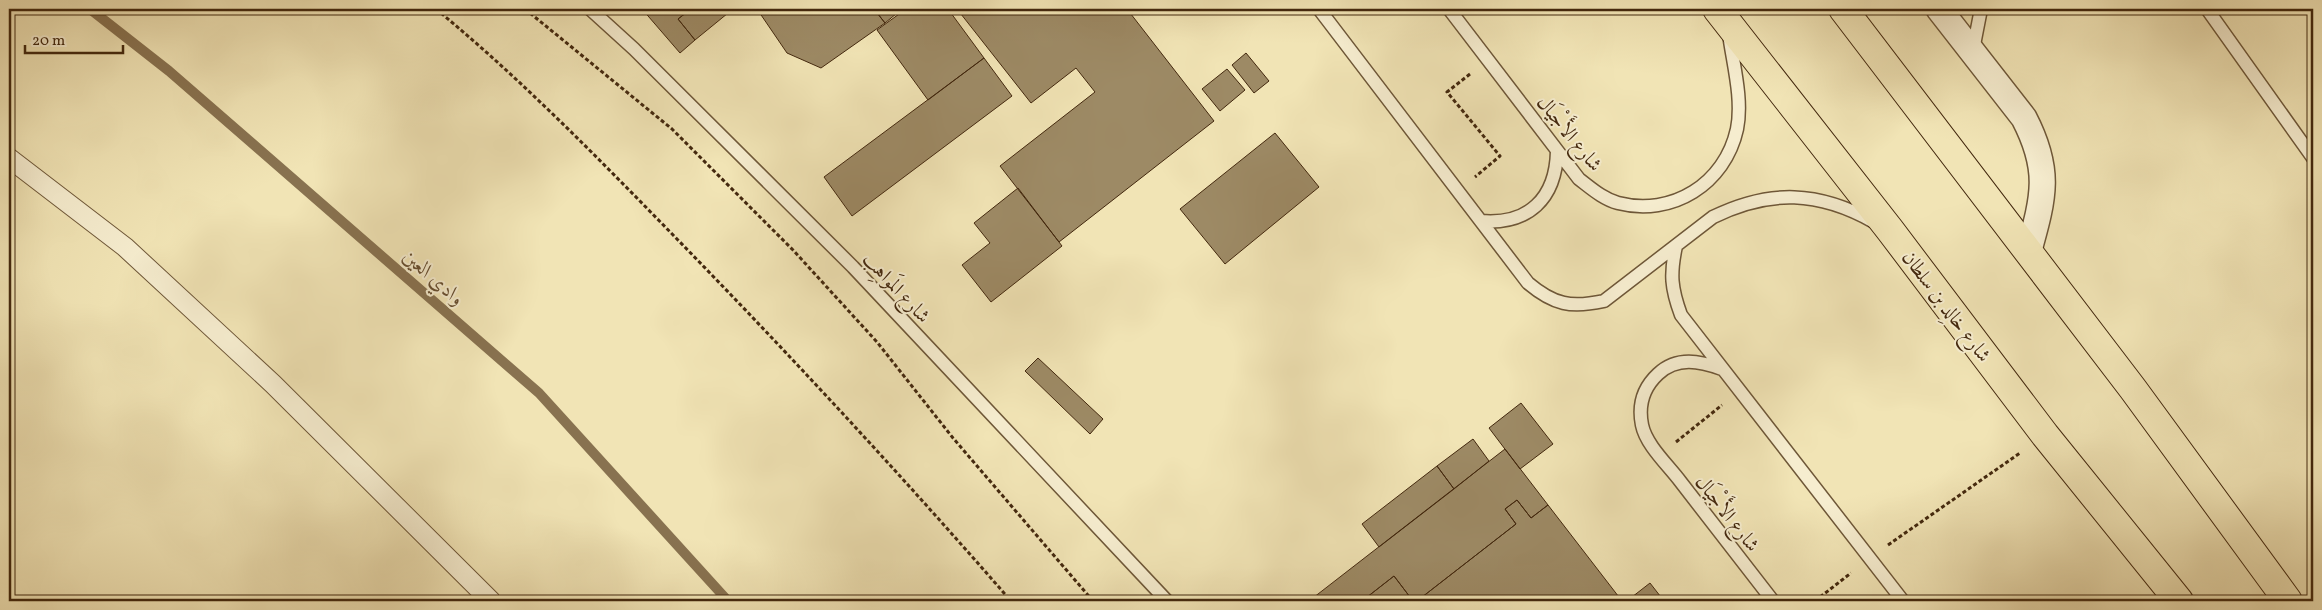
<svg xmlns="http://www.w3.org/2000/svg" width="2322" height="610" font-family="Vollkorn,Amiri,serif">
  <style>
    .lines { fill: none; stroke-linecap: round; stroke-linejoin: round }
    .stream { stroke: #887250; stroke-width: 10 }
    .building { fill: #9d8a65; stroke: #43280e }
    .service-casing { stroke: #6e5738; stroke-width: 15 }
    .pedestrian-casing { stroke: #6e5738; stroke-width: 21 }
    .minor-casing { stroke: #6e5738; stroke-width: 28 }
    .primary-casing { stroke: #43280e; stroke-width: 30 }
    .path { stroke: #43280e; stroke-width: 3; stroke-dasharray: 4 2.5; stroke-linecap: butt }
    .service { stroke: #f6edcf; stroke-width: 12 }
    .pedestrian { stroke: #f6edcf; stroke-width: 19 }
    .minor { stroke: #f6edcf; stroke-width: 25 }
    .primary { stroke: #f1e4b5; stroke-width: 28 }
    .labels { text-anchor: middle; stroke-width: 4; stroke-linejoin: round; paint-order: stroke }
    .street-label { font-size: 20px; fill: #43280e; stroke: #f6edcf }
    .water-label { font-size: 21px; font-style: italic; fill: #664d2f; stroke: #f6edcf }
  </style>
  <rect width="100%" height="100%" fill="#f1e4b5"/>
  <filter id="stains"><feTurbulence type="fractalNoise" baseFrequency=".004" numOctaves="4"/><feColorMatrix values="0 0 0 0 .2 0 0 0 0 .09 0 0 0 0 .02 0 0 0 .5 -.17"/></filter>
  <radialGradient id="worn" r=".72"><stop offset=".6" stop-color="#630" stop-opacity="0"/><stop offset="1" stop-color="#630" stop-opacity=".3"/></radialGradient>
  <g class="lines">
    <path class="stream" d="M90,9L169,71L539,393L728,601"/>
  </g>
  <path class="building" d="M642,9H691L678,19L695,40L680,53Z
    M691,9H733L695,40L678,19Z
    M757,9H874L885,23L821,68L787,53Z
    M874,9H902L885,23Z
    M906,9H948L984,58L928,100L877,30Z
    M957,9H1127L1214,121L1059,242L1000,166L1095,92L1076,68L1031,103Z
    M1246,53L1269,81L1254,93L1232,65Z
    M984,58L1012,96L852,216L824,177Z
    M1227,69L1245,90L1220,111L1202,89Z
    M1275,133L1319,187L1225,264L1180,209Z
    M1018,188L1062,246L991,302L962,265L990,243L974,223Z
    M1038,358L1103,419L1090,434L1025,371Z
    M1521,403L1553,444L1520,469L1489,428Z
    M1473,439L1489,461L1454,489L1437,466Z
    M1505,449L1548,505L1531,518L1517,500L1505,509L1516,524L1417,601H1413L1394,576L1362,601H1309Z
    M1437,466L1454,489L1379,547L1362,524Z
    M1517,500L1531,518L1548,505L1622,601H1417L1516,524L1505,509Z
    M1394,576L1413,601H1362Z
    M1650,583L1664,601H1636L1632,597Z"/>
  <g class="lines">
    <g class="service-casing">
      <path id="service" d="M590,9L634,49L853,267L1167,601
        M1319,9L1528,283C1554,305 1571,308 1604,301L1713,217C1770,189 1819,191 1874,222
        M1449,9L1579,179C1591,188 1603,199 1618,203C1672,217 1725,184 1737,129C1743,99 1733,64 1729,34
        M2207,9L2313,158
        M1973,50L1981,9
        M1481,221C1528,225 1556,199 1557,151
        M1676,246C1670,274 1671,288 1681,315L1903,601
        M1722,369C1700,361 1677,356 1658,374C1643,388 1638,405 1642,425C1646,445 1668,465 1680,481C1711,521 1742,561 1773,601"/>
    </g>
    <g class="pedestrian-casing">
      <path id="pedestrian" d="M9,158L125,247L273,384L491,601"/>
    </g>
    <g class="minor-casing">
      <path id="minor" d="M1939,9L2024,118C2051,170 2044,196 2029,250"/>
    </g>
    <g class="primary-casing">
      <path id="primary" d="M1717,9L1890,230L2045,435L2179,601
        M1843,9L2133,389L2288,601"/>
    </g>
    <path class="path" d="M436,9C521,79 599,159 676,238C791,356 903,477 1011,601
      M525,9L672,129L793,250L877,342L953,438L1093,601
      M1470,74L1447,92L1500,156L1475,177
      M1676,442L1722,405
      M1888,545L2020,453
      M1815,601L1851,573"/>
    <use href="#service" class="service"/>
    <use href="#pedestrian" class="pedestrian"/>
    <use href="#minor" class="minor"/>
    <use href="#primary" class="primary"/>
  </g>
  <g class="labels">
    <g class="street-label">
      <text transform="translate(1570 133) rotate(51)" y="7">شارع الأَجْيَال</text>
      <text transform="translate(897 287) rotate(47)" y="7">شارع المَواهِب</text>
      <text transform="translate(1947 306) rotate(53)" y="7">شارع خالِد بن سلطان</text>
      <text transform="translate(1728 513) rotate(52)" y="7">شارع الأَجْيَال</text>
    </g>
    <g class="water-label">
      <text transform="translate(434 277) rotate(41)" y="7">وادي العين</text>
    </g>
  </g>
  <rect width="2322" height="610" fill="none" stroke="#f1e4b5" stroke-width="30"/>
  <rect x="10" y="10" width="2302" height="590" fill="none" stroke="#43280e" stroke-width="2.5"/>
  <rect x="15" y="15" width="2292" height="580" fill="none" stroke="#43280e"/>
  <path d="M25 45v8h98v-8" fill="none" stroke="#43280e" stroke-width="2.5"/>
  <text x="32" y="45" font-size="15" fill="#43280e" stroke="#f6edcf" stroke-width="4" paint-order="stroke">20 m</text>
  <rect width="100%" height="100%" filter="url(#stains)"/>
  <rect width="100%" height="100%" fill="url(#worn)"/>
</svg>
